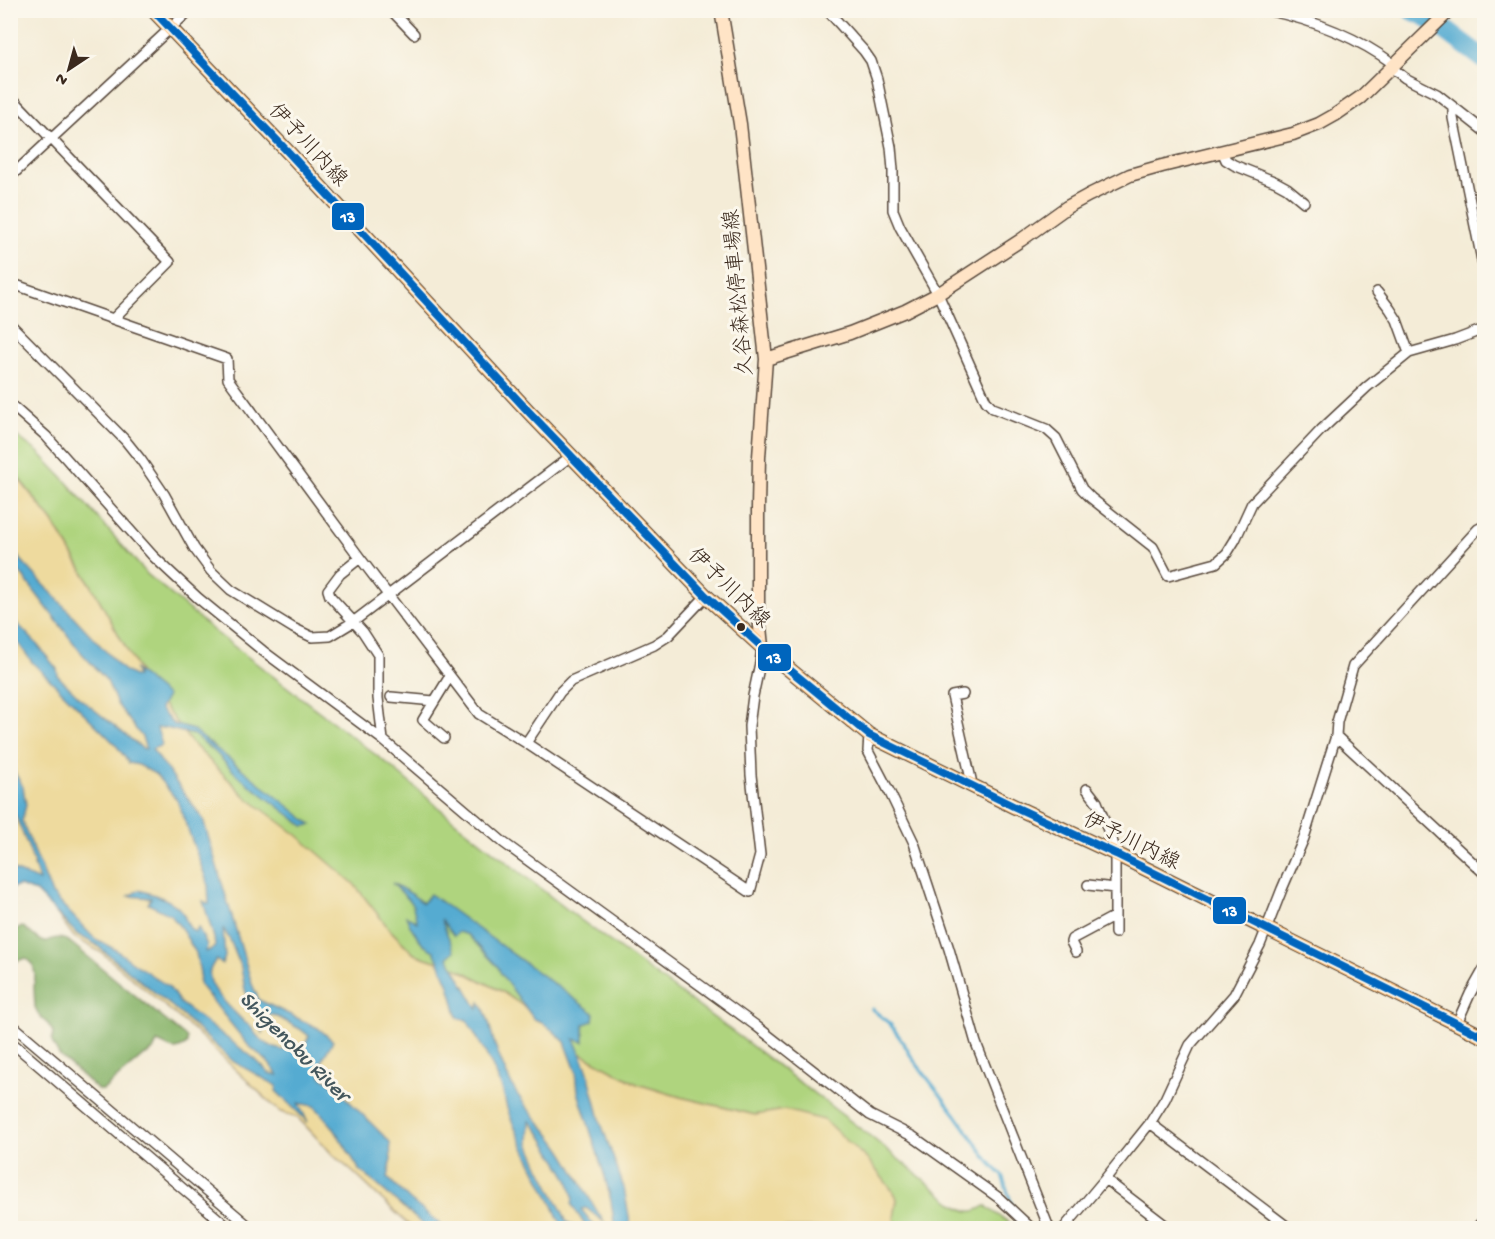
<svg xmlns="http://www.w3.org/2000/svg" width="1495" height="1239" font-family="'Gochi Hand','Klee One',sans-serif">
  <style>
    .green { fill: #afd47e; stroke: #757f4e; stroke-width: 1.5 }
    .forest { fill: #8bb66d; stroke: #637046; stroke-width: 1.5 }
    .sand { fill: #eeda9e; stroke: #94825e; stroke-width: 1.5 }
    .water { fill: #54abd1; stroke: #486a78; stroke-width: 1.5; fill-rule: evenodd }
    .lines { fill: none; stroke-linecap: round; stroke-linejoin: round }
    .stream { stroke: #54abd1; stroke-width: 3 }
    .river { stroke: #54abd1; stroke-width: 20 }
    .street-casing { stroke: #57473a; stroke-width: 12 }
    .secondary-casing { stroke: #57473a; stroke-width: 15 }
    .primary-casing { stroke: #57473a; stroke-width: 16 }
    .street { stroke: #fff; stroke-width: 9 }
    .secondary { stroke: #ffe4c6; stroke-width: 12 }
    .primary { stroke: #febb71; stroke-width: 14 }
    .bus-1-casing { stroke: #fbf7ec; stroke-width: 12 }
    .bus-1 { stroke: #0065bd; stroke-width: 8 }
    .bus-dot { fill: #3b2a1e; stroke: #fbf7ec; stroke-width: 2 }
    .labels { text-anchor: middle; stroke-width: 6; stroke-linejoin: round; paint-order: stroke }
    .street-label { font-size: 21px; fill: #3b2a1e; stroke: #fbf7ec }
    .water-label { font-size: 22px; font-style: italic; fill: #44575d; stroke: #fbf7ec }
    .line-badge { stroke: #fbf7ec; stroke-width: 2 }
    .badge-label { font-size: 16px; text-anchor: middle; font-weight: bold; fill: #fff }
  </style>
  <rect width="100%" height="100%" fill="#fbf7ec"/>
  <filter id="ink" filterUnits="userSpaceOnUse"><feTurbulence type="fractalNoise" baseFrequency=".0167" numOctaves="2"/><feDisplacementMap in="SourceGraphic" scale="12" xChannelSelector="R" yChannelSelector="G"/><feConvolveMatrix kernelMatrix="1 2 1 2 8 2 1 2 1" color-interpolation-filters="sRGB"/></filter>
  <filter id="wash" filterUnits="userSpaceOnUse"><feTurbulence type="fractalNoise" baseFrequency=".008" numOctaves="4" result="noise"/><feDisplacementMap in="SourceGraphic" scale="24" xChannelSelector="R" yChannelSelector="G"/><feGaussianBlur stdDeviation="1.35" result="paint"/><feColorMatrix in="noise" values="0 0 0 0 0 0 0 0 0 0 0 0 0 0 0 0 0 1.4 0 .05"/><feComposite in="paint" operator="in"/></filter>
  <g filter="url(#wash)">
    <rect width="100%" height="100%" fill="#f4ecd7"/>
    <path class="green" d="M11,432L38,452L63,478L147,574L214,631L389,765L452,819L578,918L744,1040L870,1136L955,1205C967,1212 973,1214 985,1206L1017,1228H897L894,1218L897,1199L785,1110L755,1115L680,1097L637,1084L582,1054L552,1026L501,991L456,968L414,954L390,930L246,797L190,741L142,677L91,585L53,522L11,468Z"/>
    <path class="forest" d="M23,927C31,932 35,939 44,942C54,938 60,936 70,942L187,1038V1044C171,1054 172,1047 157,1042C154,1050 152,1053 143,1056L103,1090H98L59,1055L52,1042L53,1032L48,1024L40,1017L35,1007L34,987L35,974L33,964L26,958L11,963V930Z"/>
    <path class="sand" d="M10,468L53,522L91,585L142,677L190,741L246,797L297,835L354,884L390,930L414,954L456,968L501,991L552,1026L582,1054L637,1084L680,1097L755,1115L785,1110L824,1120L869,1161L895,1194L897,1199L894,1218L897,1228H412L354,1173L334,1156L298,1118L279,1111L196,1032L102,953L74,937L37,887L11,878Z"/>
    <path class="water" d="M11,549L123,670L134,676H137L135,670L167,696L160,709L173,724L193,730L312,825L304,826L238,776L215,752L194,735L166,728H157L162,745L152,749L203,819L252,984L259,1000L318,1028L333,1041L321,1062V1076L330,1082L390,1142L391,1162L388,1178L410,1200L445,1228H427L359,1169L333,1127L319,1111L314,1106L298,1103L308,1122L276,1091L277,1086L234,1062L175,1009L95,944L78,935L36,892L20,886L11,888V869L39,881L30,852L13,809L11,790V766L23,787L26,805L22,821L52,894L94,938L116,950L135,964L169,987L180,1003L255,1059L269,1073L278,1075L267,1061L248,1045L199,984L200,973L196,953L181,928L171,915L148,904L151,898L129,896L139,890C153,894 174,900 182,912C188,921 185,925 195,932L198,927L207,945L206,952L215,947L214,938L203,901L209,904L208,884L177,800L155,774L139,765L129,763L116,745L32,662L11,633V617L35,642L57,669L58,676L81,699L142,748L146,749L142,737L117,704L107,681L79,650L12,562L11,563ZM223,928L230,940L241,967L245,990L255,1012L263,1034L264,1016L274,1015L300,1029L309,1036L304,1046C299,1047 294,1049 290,1050C275,1052 256,1039 250,1025L245,1023C235,1012 212,992 210,978C208,972 212,965 216,960L222,964L225,957Z
      M392,883L410,893L423,903L430,894L594,1013L593,1021L584,1024V1042L574,1039L587,1069L601,1123L624,1188L631,1228H615L611,1201L605,1177L578,1092L576,1071L565,1042L552,1030L540,1021L534,1019L501,974L498,967L468,935L459,932L454,936L441,919L454,951L448,957L478,1009L480,1002C489,1015 490,1030 495,1045C500,1059 506,1074 513,1087C525,1109 544,1125 558,1145C576,1170 587,1198 605,1223L586,1208L581,1209L596,1228H587L572,1205L573,1197L568,1179L540,1133L530,1121L529,1143L540,1168L564,1215L566,1221L576,1228H565C557,1221 557,1213 552,1204C537,1172 519,1142 507,1108C505,1101 504,1093 501,1086C492,1062 479,1042 467,1020L458,1018L449,985L434,951L423,945L409,924L406,916L417,922L412,903Z"/>
    <g class="lines">
      <path class="stream" d="M872,1009L890,1024L903,1042L912,1058L956,1115L990,1163L1002,1175L1012,1205
        M1015,1217L1018,1228"/>
      <path class="river" d="M1412,10L1429,18L1484,59"/>
    </g>
  </g>
  <g filter="url(#ink)">
    <g class="lines">
      <g class="street-casing">
        <path id="street" d="M391,10L414,34
          M827,10L864,51L871,61L877,79L891,147L893,170V210L900,227L938,294L986,401L993,408L1046,429L1056,438L1082,489L1091,498L1153,547L1168,576L1216,563L1227,553L1235,540L1252,503L1321,430L1367,387L1409,353L1455,340L1484,329
          M1266,10C1314,20 1356,36 1395,65
          M1392,68L1405,78L1437,94L1484,131
          M10,96L170,262L113,319
          M1453,107V118L1484,270
          M1222,151L1226,160L1234,165L1276,182L1287,188L1304,202
          M10,177L190,10
          M10,283L227,359L228,379L360,558L479,714L526,743L750,892L760,855L751,775L749,726L753,696L760,663L762,647
          M1377,292L1390,309L1397,320L1409,353
          M10,324L125,440L141,460L164,494L194,548L211,571L231,590L293,628L312,637L330,636L353,622L571,456
          M10,404L46,436L153,556L198,598L263,651L383,740L504,843L755,1025L870,1115L912,1136L999,1198L1031,1228
          M1484,526L1478,529L1353,666L1337,722L1336,736L1484,873
          M360,558L340,574L328,590L330,596L363,632L378,655V698L383,740
          M963,694L952,696L971,779L969,784
          M391,697L434,701
          M869,735L868,751L890,793L914,843L949,949L976,1043L1049,1228
          M444,738L423,720L450,676
          M526,743L560,692L571,681L654,645L668,636L706,596
          M1087,789L1097,802L1115,848V933
          M1088,885L1115,888
          M1076,952L1071,942L1072,939L1115,916
          M10,1023L251,1228
          M1457,1023L1470,994L1484,969
          M10,1041L229,1228
          M1150,1123L1165,1099L1190,1045L1234,995L1260,945L1282,889L1304,838L1336,736
          M1105,1179L1169,1228
          M1064,1228L1105,1179L1150,1123L1289,1228
          M1476,1228L1484,1220"/>
      </g>
      <g class="secondary-casing">
        <path id="secondary" d="M721,10L740,124L766,359L759,457L758,508V606L762,647
          M766,359L850,333L905,311L938,294L1021,240L1067,207L1089,195L1130,175L1162,166L1293,134L1319,124L1335,115L1361,97L1450,10"/>
      </g>
      <g class="primary-casing">
        <path id="primary" d="M153,10L289,153L528,411L706,596L762,647L869,735L1013,806L1116,854L1484,1037"/>
      </g>
      <use href="#street" class="street"/>
      <use href="#secondary" class="secondary"/>
      <use href="#primary" class="primary"/>
      <g class="bus-1-casing">
        <path id="bus-1" d="M153,10L289,153L528,411L706,596L762,647L869,735L1013,806L1116,854L1484,1037"/>
      </g>
      <use href="#bus-1" class="bus-1"/>
    </g>
  </g>
  <circle class="bus-dot" cx="741" cy="627" r="5"/>
  <g class="labels">
    <g class="street-label">
      <text transform="translate(309 144) rotate(47)" y="7">伊予川内線</text>
      <text transform="translate(737 293) rotate(-95)" y="7">久谷森松停車場線</text>
      <text transform="translate(730 587) rotate(44)" y="7">伊予川内線</text>
      <text transform="translate(1132 840) rotate(26)" y="7">伊予川内線</text>
    </g>
    <g class="water-label">
      <text transform="translate(296 1045) rotate(45)" y="8">Shigenobu River</text>
    </g>
  </g>
  <g class="line-badge">
    <rect x="331" y="202" width="34" height="29" rx="6" fill="#0065bd"/>
    <rect x="757" y="643" width="35" height="29" rx="6" fill="#0065bd"/>
    <rect x="1212" y="896" width="35" height="29" rx="6" fill="#0065bd"/>
  </g>
  <g class="badge-label">
    <text x="348" y="222">13</text>
    <text x="774" y="663">13</text>
    <text x="1230" y="916">13</text>
  </g>
  <rect width="1495" height="1239" fill="none" stroke="#fbf7ec" stroke-width="36"/>
  <g transform="translate(69 69) rotate(216)" stroke="#fbf7ec" stroke-width="4.5" paint-order="stroke">
  <path d="M0-4.5L10 22L0 15L-10 22Z" fill="#3b2a1e"/>
  <text y="-9" font-size="16" font-weight="bold" text-anchor="middle" fill="#3b2a1e">N</text>
  </g>
</svg>
